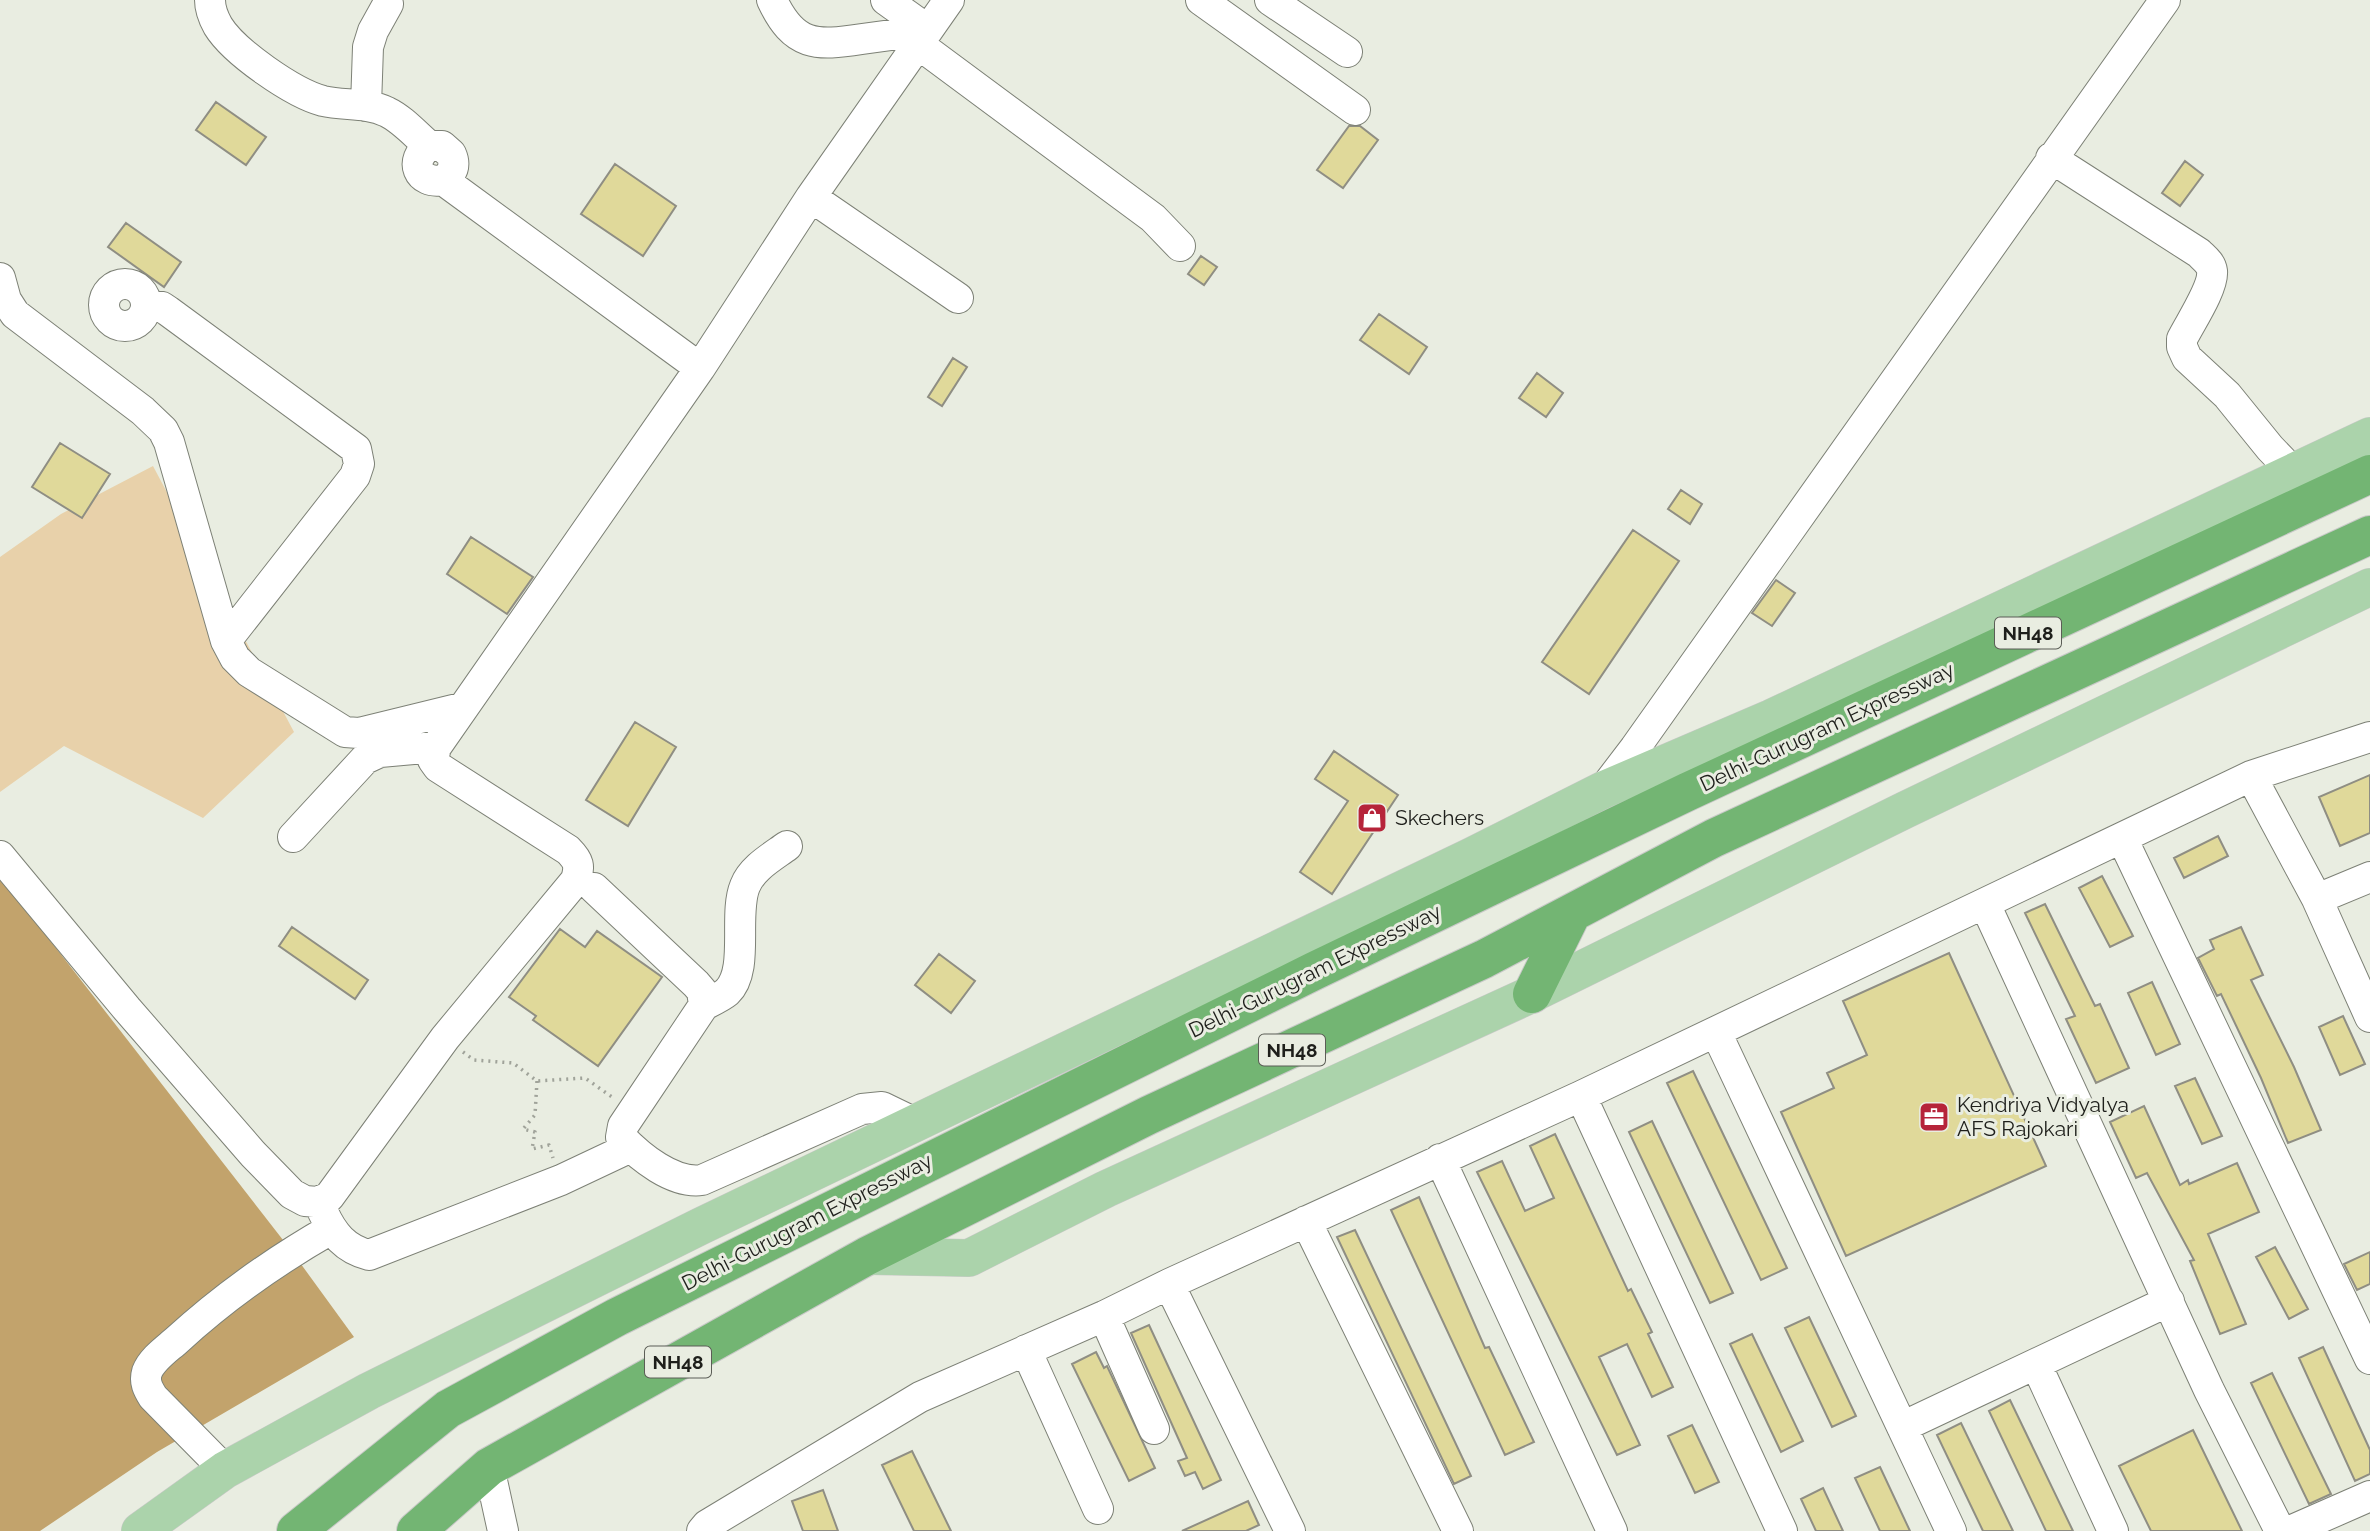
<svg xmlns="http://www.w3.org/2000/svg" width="2370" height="1531" font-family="Raleway,sans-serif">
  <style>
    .green { fill: #e8d1aa }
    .forest { fill: #c2a36c }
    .building { fill: #e0d99a; stroke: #8f8e83; stroke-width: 2 }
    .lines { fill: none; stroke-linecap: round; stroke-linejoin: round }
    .minor-casing { stroke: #7d8176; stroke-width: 32 }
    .major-casing { stroke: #c9c9c8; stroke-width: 38 }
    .highway-casing { stroke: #c9c9c8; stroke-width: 40 }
    .path { stroke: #a0a39a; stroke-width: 3.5; stroke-dasharray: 2 5; stroke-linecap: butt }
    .minor { stroke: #fff; stroke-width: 30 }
    .major { stroke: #abd3ab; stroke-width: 37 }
    .highway { stroke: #73b573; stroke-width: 38 }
    .labels { text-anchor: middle; stroke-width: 6; stroke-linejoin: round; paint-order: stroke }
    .shield { fill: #e9ede1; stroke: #5b5d56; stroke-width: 2 }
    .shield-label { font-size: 19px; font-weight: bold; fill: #1e1f1b }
    .street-label { font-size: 21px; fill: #1e1f1b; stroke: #e9ede1 }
    .poi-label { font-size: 21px; fill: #1e1f1b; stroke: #e9ede1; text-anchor: start }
  </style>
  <rect width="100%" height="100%" fill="#e9ede1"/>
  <path class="green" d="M153,466L294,732L203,818L64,746L0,792V557L61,514Z"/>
  <path class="forest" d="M0,876L290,1249L354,1337L157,1452L40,1531H0Z"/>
  <path class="building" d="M216,102L266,137L246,165L196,130Z
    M1349,126H1360L1378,140L1343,188L1317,170Z
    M2185,161L2203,175L2180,206L2162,193Z
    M615,164L676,206L643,256L581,214Z
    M126,223L181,262L164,287L108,247Z
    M1201,256L1217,267L1204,285L1188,274Z
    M1379,314L1427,347L1409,374L1360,340Z
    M953,358L967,367L942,406L928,397Z
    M1537,373L1563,393L1546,417L1519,398Z
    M60,443L110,474L82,518L32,487Z
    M1681,490L1702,504L1690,524L1668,509Z
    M1633,530L1679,561L1589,694L1542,662Z
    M471,537L533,577L507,614L447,574Z
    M1776,580L1795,593L1772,626L1752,613Z
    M635,722L676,747L628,826L586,800Z
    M1334,751L1398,795L1332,894L1300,872L1348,801L1315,779Z
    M2370,775V833L2340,846L2319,797Z
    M2218,836L2228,856L2184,878L2174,858Z
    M2102,876L2133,936L2110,947L2079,888Z
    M2045,904L2095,1006L2100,1004L2129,1068L2096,1083L2066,1019L2075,1016L2025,913Z
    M292,927L368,980L355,999L279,946Z
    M2241,927L2263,975L2251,980L2294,1067L2321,1130L2288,1143L2261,1078L2221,994L2217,996L2198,958L2214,949L2210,940Z
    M560,929L585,947L597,931L662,977L598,1066L533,1020L536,1016L509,997Z
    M1949,953L2046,1166L1846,1256L1781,1112L1834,1088L1827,1073L1867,1055L1843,1001Z
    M939,954L975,981L951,1013L915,985Z
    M2152,982L2180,1044L2156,1055L2128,993Z
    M2343,1016L2365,1064L2340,1075L2319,1027Z
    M1693,1071L1787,1268L1761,1280L1667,1083Z
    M2195,1078L2222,1136L2202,1144L2175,1086Z
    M2144,1106L2180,1185L2188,1180L2189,1184L2237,1163L2259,1212L2208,1234L2246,1324L2220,1334L2190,1261L2194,1260L2147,1173L2136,1178L2110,1122Z
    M1652,1121L1733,1293L1710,1303L1629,1132Z
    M1555,1134L1628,1291L1631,1289L1652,1332L1648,1334L1673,1387L1652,1397L1627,1344L1599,1357L1640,1445L1617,1455L1477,1172L1502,1161L1525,1211L1554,1198L1530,1146Z
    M1419,1197L1485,1348L1489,1347L1534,1442L1505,1455L1391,1210Z
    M1355,1230L1471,1476L1454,1484L1337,1237Z
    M2275,1247L2308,1309L2289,1319L2256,1257Z
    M2370,1252V1284L2357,1290L2344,1264Z
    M1809,1317L1856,1416L1832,1427L1785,1328Z
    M1149,1325L1221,1480L1203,1489L1195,1472L1185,1476L1178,1461L1187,1458L1131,1333Z
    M1752,1334L1803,1441L1781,1452L1730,1344Z
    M2323,1347L2370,1450V1474L2355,1481L2299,1358Z
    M1096,1352L1104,1368L1107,1366L1155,1468L1129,1481L1072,1364Z
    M2272,1373L2331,1494L2309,1504L2251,1383Z
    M2010,1400L2073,1531H2046L1989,1411Z
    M1961,1423L2013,1531H1983L1937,1435Z
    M1692,1425L1719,1482L1695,1493L1668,1436Z
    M2193,1430L2242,1531H2151L2119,1466Z
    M912,1451L951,1531H914L882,1465Z
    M1880,1467L1910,1531H1880L1855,1478Z
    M1823,1488L1843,1531H1816L1801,1499Z
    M823,1490L838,1531H803L792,1501Z
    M1248,1501L1259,1525L1246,1531H1182Z"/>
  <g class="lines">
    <g class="minor-casing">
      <path id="minor" d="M210,0C210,9 213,17 218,26C234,52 293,93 323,101C344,106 367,102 387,112C402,119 416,135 429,146
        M772,0C794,47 816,46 862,39C884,36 906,33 928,30
        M886,0L928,30
        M1201,0L1355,110
        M1270,0L1347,52
        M918,44L1153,218L1180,246
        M366,106L368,47L373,31L388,4
        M2051,158L2199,253C2204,258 2211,263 2212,271C2214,287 2190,323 2182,339V347L2187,358L2227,395L2270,448L2294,473
        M443,180C453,174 456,165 451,154L442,146H429C408,160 418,185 443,180L700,368
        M811,197L958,298
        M0,278L6,300L15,314L143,411L163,430L169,442L226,641L235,658L249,672L345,732L359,733L461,708
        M104 305a21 21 0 1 1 42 0a21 21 0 1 1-42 0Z
        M146,305L162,307L168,311L356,449L359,464L355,476L226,641
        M2251,776L2317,899L2370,1017
        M1603,790L1635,748L2165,0
        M293,837L365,759L380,752L436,747
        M2122,838L2370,1359
        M0,856L127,1009L253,1154L292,1194L305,1201L318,1202L329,1197L445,1038L576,880C580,866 579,861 568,850L438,767L433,760L436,747L700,368L811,197L949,0
        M594,888L696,984L702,991L704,1005L623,1126L621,1137C640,1157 673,1184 702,1180L862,1109L882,1107L913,1122
        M2317,899L2370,877
        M1985,904L2209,1390L2280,1531
        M704,1005C712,1001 721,997 727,992C750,970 733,915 745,886C752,868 772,857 787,846
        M1716,1032L1951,1531
        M1581,1096L1782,1531
        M1440,1159L1612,1531
        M323,1212C333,1234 345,1249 369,1255L561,1180L631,1147
        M1306,1221L1458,1531
        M1169,1284L1290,1531
        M1104,1316L1154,1429
        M1026,1350L1098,1509
        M2036,1364L2113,1531
        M1902,1427L2169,1301
        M489,1467L503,1531
        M225,1470L153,1397C148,1389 144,1382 147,1372C152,1359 167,1349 177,1340C224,1297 275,1261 331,1229
        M702,1531L707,1525L920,1397L1104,1316L1169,1284L1581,1096L2251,776L2370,737
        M2290,1531L2370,1496"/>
    </g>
    <g class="major-casing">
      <path id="major" d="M867,1256L969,1258L1106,1189L1532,994L1905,810L2370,587
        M140,1531L225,1470L369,1391L701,1226L1472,856L1603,790L1771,718L2370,436"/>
    </g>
    <g class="highway-casing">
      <path id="highway" d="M1532,994L1572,913
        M296,1531L448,1409L617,1317L1314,971L1687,792L2370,474
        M416,1531L489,1467L867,1256L1149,1115L1484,959L1714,838L2370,535"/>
    </g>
    <path class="path" d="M463,1052L474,1060L513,1063L537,1081L585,1078L612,1097
      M537,1081L535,1115L523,1129L535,1132L532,1149L549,1145L553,1158"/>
    <use href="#minor" class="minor"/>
    <use href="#major" class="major"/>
    <use href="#highway" class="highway"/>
  </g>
  <defs>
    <g id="shop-square" transform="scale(1.575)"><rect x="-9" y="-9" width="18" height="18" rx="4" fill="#b6243a" stroke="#e9ede1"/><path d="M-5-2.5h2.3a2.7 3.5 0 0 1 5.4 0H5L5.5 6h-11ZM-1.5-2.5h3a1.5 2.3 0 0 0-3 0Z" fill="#fff"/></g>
    <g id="office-square" transform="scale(1.575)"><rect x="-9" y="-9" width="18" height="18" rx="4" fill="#b6243a" stroke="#e9ede1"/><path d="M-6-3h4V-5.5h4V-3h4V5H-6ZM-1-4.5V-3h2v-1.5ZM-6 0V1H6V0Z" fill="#fff"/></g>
  </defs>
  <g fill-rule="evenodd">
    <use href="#shop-square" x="1372" y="818"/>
    <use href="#office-square" x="1934" y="1117"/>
  </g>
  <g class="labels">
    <g class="shield">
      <rect x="1995" y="617.5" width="66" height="31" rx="5"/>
      <rect x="1259" y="1034.5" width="66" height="31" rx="5"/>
      <rect x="645" y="1346.5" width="66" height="31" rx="5"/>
    </g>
    <g class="shield-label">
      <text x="2028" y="640">NH48</text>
      <text x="1292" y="1057">NH48</text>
      <text x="678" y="1369">NH48</text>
    </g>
    <g class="street-label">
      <text transform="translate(1827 727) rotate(-25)" y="7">Delhi-Gurugram Expressway</text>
      <text transform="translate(1315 971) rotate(-26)" y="7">Delhi-Gurugram Expressway</text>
      <text transform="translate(807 1222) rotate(-27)" y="7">Delhi-Gurugram Expressway</text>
    </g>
    <g class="poi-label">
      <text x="1395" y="825">Skechers</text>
      <text x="1957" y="1112">Kendriya Vidyalya<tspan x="1957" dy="24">AFS Rajokari</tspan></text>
    </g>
  </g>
</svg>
